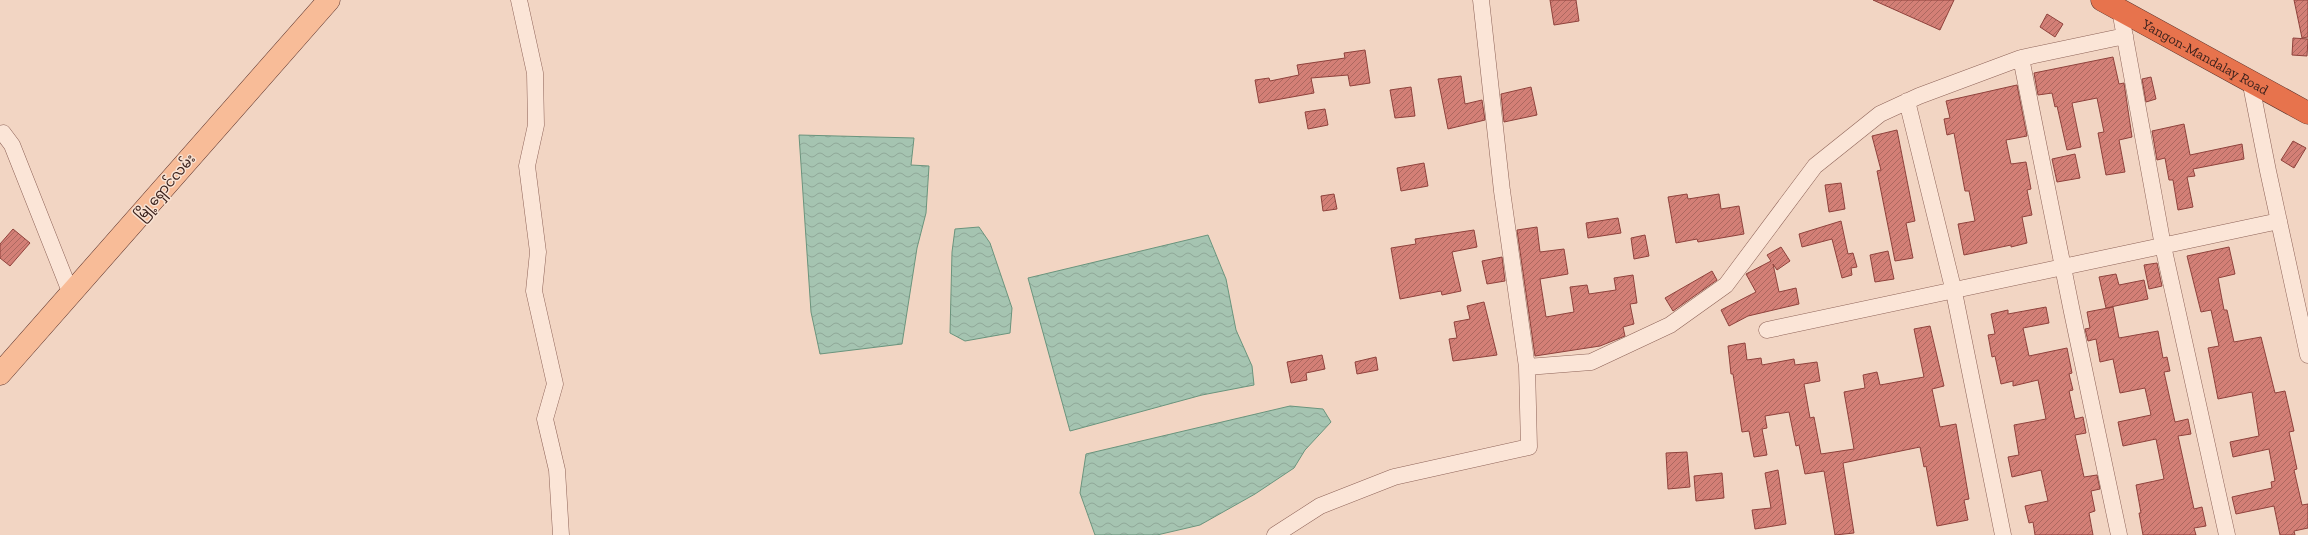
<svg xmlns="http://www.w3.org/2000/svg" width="2308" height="535" font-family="'Zilla Slab','Noto Sans Myanmar',serif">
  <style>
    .water { fill: url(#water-waves); stroke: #6b947d }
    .building { fill: url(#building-hatch); stroke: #8f423c }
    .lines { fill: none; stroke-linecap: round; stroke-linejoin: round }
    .street-casing { stroke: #8e6358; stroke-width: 17 }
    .primary-casing { stroke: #5b332c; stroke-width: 23 }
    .highway-casing { stroke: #5b332c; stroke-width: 23 }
    .street { stroke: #fbe5d7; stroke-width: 16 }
    .primary { stroke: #f8bc98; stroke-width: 22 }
    .highway { stroke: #e7734d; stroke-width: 22 }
    .labels { text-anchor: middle; stroke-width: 3; stroke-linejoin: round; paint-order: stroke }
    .street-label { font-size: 14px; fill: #3c221d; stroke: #f8e2d3 }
  </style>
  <defs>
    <pattern id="water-waves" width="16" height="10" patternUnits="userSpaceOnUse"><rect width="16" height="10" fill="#a5c4b1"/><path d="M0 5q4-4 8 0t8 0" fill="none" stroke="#8fa898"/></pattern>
    <pattern id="building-hatch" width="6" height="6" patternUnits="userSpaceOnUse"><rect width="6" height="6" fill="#d37f76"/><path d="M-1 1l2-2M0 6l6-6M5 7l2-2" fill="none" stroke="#ac6860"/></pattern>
  </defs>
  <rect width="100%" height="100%" fill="#f2d5c3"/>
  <path class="water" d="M799,135L914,138L911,165L929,166L926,213L917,248L902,344L820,354L811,312Z
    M979,227L990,243L1012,308L1010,333L965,341L950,333L952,252L955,229Z
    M1208,235L1226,279L1236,330L1252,366L1254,385L1202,395L1070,431L1028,278Z
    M1290,406L1323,409L1331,422L1305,450L1294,468L1255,494L1200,525L1157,535H1095L1080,493L1086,454Z"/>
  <path class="building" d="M1550,0H1576L1579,21L1554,25Z
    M1873,0H1954L1940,30Z
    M2294,0H2308V37L2302,38Z
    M2047,14L2063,24L2055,37L2040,27Z
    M2293,38L2308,39L2307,56L2292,55Z
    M1365,50L1370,83L1350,86L1348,75L1311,78L1314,93L1259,103L1255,80L1269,78L1270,81L1299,75L1297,65L1345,58L1344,53Z
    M2113,57L2119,84L2124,83L2132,137L2119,140L2125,172L2106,175L2098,133L2104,132L2097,98L2072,103L2081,147L2067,150L2057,106L2055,107L2052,93L2038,95L2034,73Z
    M1461,76L1465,104L1482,100L1485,120L1448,129L1438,79Z
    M2151,77L2156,99L2146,102L2142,79Z
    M2017,85L2027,136L2006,140L2011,164L2026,162L2031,189L2027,190L2032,215L2022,217L2027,243L2011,247V245L1964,255L1958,224L1975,221L1969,191H1965L1954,133L1947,135L1944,119L1950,118L1946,101Z
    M1411,87L1415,116L1395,118L1390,90Z
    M1531,87L1537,115L1504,122L1501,94Z
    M1325,109L1328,125L1308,129L1305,112Z
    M2184,124L2190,155L2242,144L2244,159L2193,169L2195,176L2187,177L2193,207L2178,210L2173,180H2169L2165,158L2157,160L2152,131Z
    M1897,130L1915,221L1906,223L1913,258L1895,261L1877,171L1881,170L1872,136Z
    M2293,141L2306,148L2294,168L2281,160Z
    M2075,154L2080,178L2057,182L2052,159Z
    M1424,163L1428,186L1401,191L1397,168Z
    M1841,183L1845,209L1829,212L1825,185Z
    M1334,194L1337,209L1323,211L1321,196Z
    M1687,194L1688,199L1719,194L1721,209L1739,206L1744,234L1698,242L1697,239L1676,243L1668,197Z
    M1618,218L1621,233L1588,238L1586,223Z
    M1841,221L1848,254L1853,253L1857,267L1851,268L1852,275L1842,278L1832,239L1802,247L1799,234Z
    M1537,227L1540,252L1564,249L1568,274L1540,279L1546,317L1574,312L1570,287L1587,285L1589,294L1616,290L1614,278L1633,275L1637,303L1630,304L1634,324L1623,327L1625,336L1600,346L1535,356L1517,230Z
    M13,229L30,243L10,266L0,258V244Z
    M1474,230L1477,247L1452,252L1461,291L1442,295L1441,291L1400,299L1391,248L1416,244L1415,239Z
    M1645,235L1649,256L1634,259L1631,238Z
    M1781,247L1790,261L1777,270L1773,264L1779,292L1796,288L1799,304L1748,316L1729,326L1721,310L1756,292L1746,274L1771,261L1767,255Z
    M2229,247L2235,274L2218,278L2224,310H2227L2234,342L2261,337L2275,393L2285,391L2294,431L2289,432L2297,469L2294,470L2302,505L2308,504V528L2294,531L2295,535H2280L2274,506L2236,514L2232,497L2272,488L2271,482L2275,481L2269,449L2233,457L2230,442L2259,436L2252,392L2218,399L2208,348L2219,346L2211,310L2201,312L2187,256Z
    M1888,251L1894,279L1875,282L1870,255Z
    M1502,257L1505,281L1487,284L1482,261Z
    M2157,263L2162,286L2149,289L2144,265Z
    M1712,271L1717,280L1673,311L1665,298Z
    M2116,274L2119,285L2144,280L2148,299L2106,308L2099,277Z
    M1484,302L1497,355L1453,361L1449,339L1457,338L1454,322L1470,319L1467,306Z
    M2046,307L2049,323L2023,328L2029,356L2067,348L2072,373L2069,374L2073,390L2069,391L2075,419L2083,417L2086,433L2075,435L2084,477L2097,475L2100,489L2091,491L2095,511L2089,513L2093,535H2035L2033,522L2029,523L2025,506L2048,501L2041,470L2012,477L2008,457L2019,455L2014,425L2046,419L2038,380L2013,386V381L2001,384L1995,356L1992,357L1988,335L1995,334L1991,314L2008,310V314Z
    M2113,307L2119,338L2158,331L2163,358L2167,357L2170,371L2164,372L2175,422L2188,419L2191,434L2178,436L2194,509L2202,507L2206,526L2194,528L2196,535H2143L2139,513H2141L2136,485L2164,479L2156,439L2123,446L2118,422L2151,415L2145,388L2120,393L2113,359L2100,362L2096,339L2088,341L2085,329L2090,328L2087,312Z
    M1930,326L1944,386L1932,389L1940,427L1956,424L1969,499L1964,500L1968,520L1937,526L1926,466L1924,467L1920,447L1843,463L1854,533L1835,535L1824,471L1805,474L1799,445L1796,446L1789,412L1765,416L1767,428L1762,429L1767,455L1754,457L1749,431L1742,432L1733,374H1731L1728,346L1745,343L1747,360L1761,358L1762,365L1794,359L1795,365L1817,362L1820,381L1804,384L1810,418L1814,417L1821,454L1854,449L1844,392L1865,388L1863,375L1877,372L1880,385L1924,377L1914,329Z
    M1322,355L1325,369L1306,373L1307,380L1291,383L1287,362Z
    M1376,357L1378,370L1357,374L1355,362Z
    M1687,452L1690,487L1668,489L1666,453Z
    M1778,470L1786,524L1755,529L1752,510L1771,508L1765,473Z
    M1722,473L1724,498L1696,501L1694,476Z"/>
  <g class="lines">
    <g class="street-casing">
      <path id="street" d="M519,0L535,73L536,125L527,166L538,252L534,291L555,384L545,419L557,470L561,535
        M2120,10L2163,246L2227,535
        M2021,58L2072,312L2119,535
        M2250,80L2268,171L2308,355
        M1907,101L1954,292L2003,535
        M0,134L3,133L12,145L71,294
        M1767,330L2279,221
        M1527,367L1591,362L1670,325L1726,285L1815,166L1880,114L1919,96L2021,58L2125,36
        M1275,535L1320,506L1394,477L1529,447L1527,367L1502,191L1481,0"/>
    </g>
    <g class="primary-casing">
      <path id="primary" d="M0,374L329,0"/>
    </g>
    <g class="highway-casing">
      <g id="highway">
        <path id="s1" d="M2102,0L2308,113"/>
      </g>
    </g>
    <use href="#street" class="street"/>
    <use href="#primary" class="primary"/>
    <use href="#highway" class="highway"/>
  </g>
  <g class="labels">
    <g class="street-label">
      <text dy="5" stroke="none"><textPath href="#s1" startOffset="118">Yangon-Mandalay Road</textPath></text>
      <text transform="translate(165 187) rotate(-49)" y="5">မြို့ရှောင်လမ်း</text>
    </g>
  </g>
</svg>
